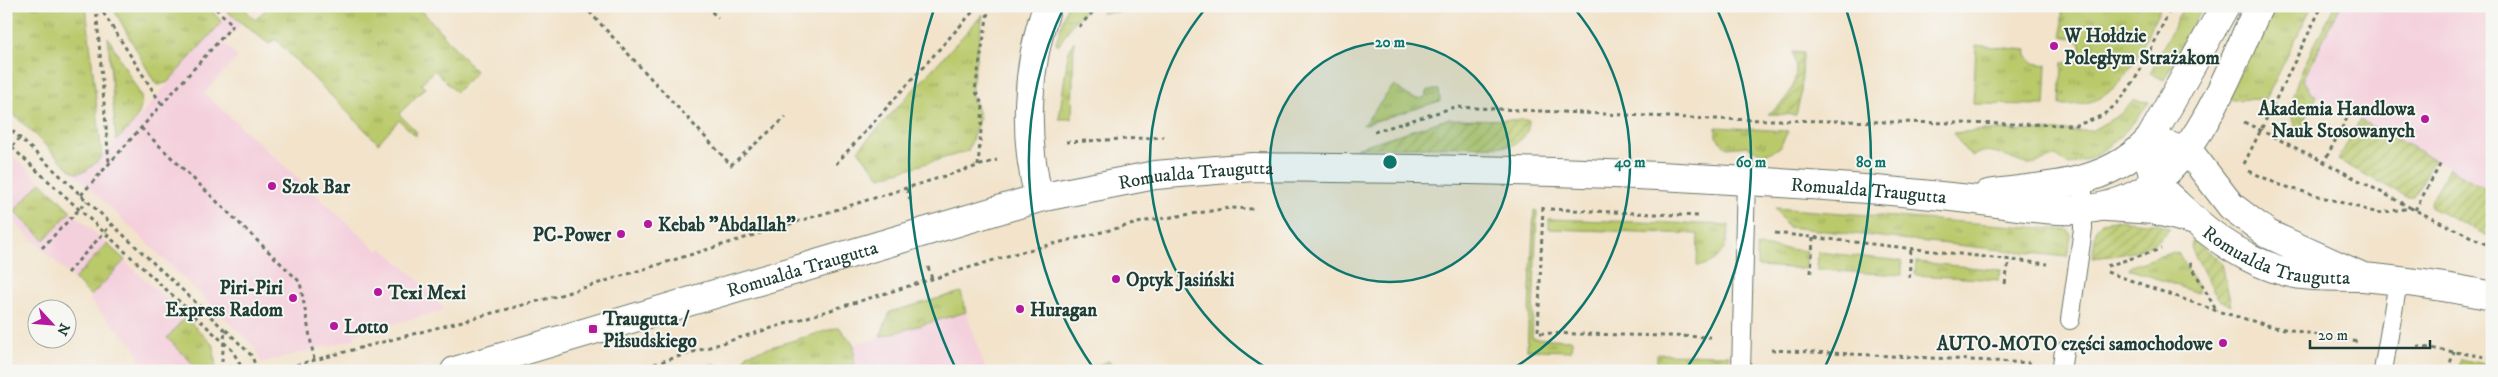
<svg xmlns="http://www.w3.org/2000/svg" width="2498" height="377" font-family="'IM FELL DW Pica',serif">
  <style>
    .built { fill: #f4cfdc }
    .grass { fill: url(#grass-tufts); stroke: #6c8350 }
    .garden { fill: url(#garden-furrows); stroke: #6c8350 }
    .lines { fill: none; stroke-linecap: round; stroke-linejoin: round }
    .service-casing { stroke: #697768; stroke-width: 20 }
    .minor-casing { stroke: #697768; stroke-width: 30 }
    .tertiary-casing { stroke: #697768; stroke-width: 30 }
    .path { stroke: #697768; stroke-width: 3; stroke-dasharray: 4 4; stroke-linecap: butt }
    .service { stroke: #fff; stroke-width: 18 }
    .minor { stroke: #fff; stroke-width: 28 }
    .tertiary { stroke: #fff; stroke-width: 28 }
    .ring { fill: none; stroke: #0f766e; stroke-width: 2.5 }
    .poi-dot { fill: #b5179e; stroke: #f6f6f2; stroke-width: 2 }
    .labels { text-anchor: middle; stroke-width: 4; stroke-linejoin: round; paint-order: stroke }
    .poi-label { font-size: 19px; font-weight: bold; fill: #1f3d34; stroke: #f6f6f2; text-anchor: start }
    .street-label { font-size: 19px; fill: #1f3d34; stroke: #f6f6f2 }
    .centre { fill: #0f766e; stroke: #f6f6f2; stroke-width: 2.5 }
    .ring-label { font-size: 15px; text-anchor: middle; font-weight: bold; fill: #0f766e; stroke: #f6f6f2; stroke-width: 4; stroke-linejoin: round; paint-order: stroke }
  </style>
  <defs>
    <pattern id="grass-tufts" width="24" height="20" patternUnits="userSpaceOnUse" patternTransform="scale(1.25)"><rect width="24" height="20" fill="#bac96b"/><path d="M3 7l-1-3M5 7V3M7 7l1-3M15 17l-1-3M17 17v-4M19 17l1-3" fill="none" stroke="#97a459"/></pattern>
    <pattern id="garden-furrows" width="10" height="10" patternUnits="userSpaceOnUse" patternTransform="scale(1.25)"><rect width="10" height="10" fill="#bac96b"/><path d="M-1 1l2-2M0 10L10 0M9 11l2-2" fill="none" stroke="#97a459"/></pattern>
  </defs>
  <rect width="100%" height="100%" fill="#f6f6f2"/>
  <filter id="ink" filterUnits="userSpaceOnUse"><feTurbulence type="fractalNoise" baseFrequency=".02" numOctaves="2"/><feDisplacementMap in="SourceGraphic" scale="10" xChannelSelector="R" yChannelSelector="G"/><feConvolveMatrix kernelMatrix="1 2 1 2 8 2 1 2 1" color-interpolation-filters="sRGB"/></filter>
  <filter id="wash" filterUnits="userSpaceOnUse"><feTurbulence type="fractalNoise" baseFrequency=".0096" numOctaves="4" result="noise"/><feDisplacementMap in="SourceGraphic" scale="20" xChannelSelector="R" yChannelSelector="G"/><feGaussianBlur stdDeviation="1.12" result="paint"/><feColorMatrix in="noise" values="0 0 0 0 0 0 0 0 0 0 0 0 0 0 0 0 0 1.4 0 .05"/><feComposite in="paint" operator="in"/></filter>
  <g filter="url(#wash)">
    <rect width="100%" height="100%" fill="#f2e3ca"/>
    <path class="built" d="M2340,6H2492V192L2311,93L2303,80Z
      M228,14L242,24L224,43L238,57L204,93L378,251L382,248L414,276L445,310L354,334L355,339L261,363L255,347L71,170L77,173L86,171L102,157L134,123Z
      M6,149L41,182L14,211L44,240L71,211L185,317L167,338L200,371H142L135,347L90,301L91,296L6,214Z
      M966,312L986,371H766L880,337Z"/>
    <path class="grass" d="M6,6H86L102,157L86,171L77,173L71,170L6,107Z
      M112,6H207L222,22L168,82L159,85L155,83Z
      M220,6H242L255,20L269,6H418L476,72L456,92L434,70L421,84L425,88L399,114L416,131V136L399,120L378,143L275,39L269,44Z
      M1067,6H1089L1072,24L1059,45L1056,43Z
      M1107,6H1159L1155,9L1101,13Z
      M2062,6H2161C2147,36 2133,75 2105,95C2093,104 2074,105 2060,105L2062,63H2074L2080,60L2081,44L2075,39L2062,36Z
      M2184,6H2204L2164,80L2150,73Z
      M2274,6H2312L2266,99L2226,100Z
      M2334,6H2340L2303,80L2311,93L2317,96L2299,133C2294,126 2290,116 2291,107C2293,79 2322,33 2334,6Z
      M983,14L971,93L980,117L968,151L880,177L858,150Z
      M108,37L141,96C144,116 129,128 116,141Z
      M1074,41L1072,119H1059L1068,54Z
      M1976,45L2027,50L2026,56L2033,63L2047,65L2045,105L1973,104Z
      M1394,85C1404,92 1413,103 1425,97L1428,90H1439L1440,101L1363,125Z
      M2135,100L2149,102C2129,131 2104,157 2069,165L2056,156C2047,159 2037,164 2029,164C2007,162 1995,143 1973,156L1965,150L1953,133L1985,130L2091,131L2119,115Z
      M1716,127L1788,131L1780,147L1772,152L1762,154L1747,146L1727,148L1716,137Z
      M41,182L71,211L44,240L14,211Z
      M1775,208L2068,230L2071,235L2068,257L1788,227Z
      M1534,210L1537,211L1532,338L1572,340L1571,351L1527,350Z
      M1549,219L1729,225C1728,245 1720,265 1697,266L1698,234L1549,229Z
      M107,244L125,260L91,296L74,279Z
      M1757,246L1807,251L1806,269L1757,266Z
      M1818,252L1902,261V275L1817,270Z
      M2173,252L2179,254L2198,288V293L2129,269L2131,266Z
      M1916,262L2001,270L1999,280L1915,275Z
      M961,292L966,312L880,337L890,312Z
      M185,317L214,346L216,371H200L167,338Z
      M839,327L854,345V371H792L789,364L783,366L785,371H740L747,354Z
      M1657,354L1729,355L1728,371H1657Z
      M2461,359L2492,366V371H2458Z
      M1109,361L1113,371H1080Z
      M715,363L717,371H689Z"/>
    <path class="garden" d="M1793,52L1803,53L1801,95L1796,115L1768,114C1791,99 1801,79 1793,52Z
      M1447,119L1529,120C1529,134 1522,140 1511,146L1356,148Z
      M2360,120L2434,159L2414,197H2407L2338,160Z
      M2449,168L2492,192V238L2431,208L2430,203Z
      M2115,220L2158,224L2170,229C2149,253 2122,255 2092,258L2096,230L2102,222Z
      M2193,239L2222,263L2231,306L2220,300L2215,294L2191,248Z"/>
  </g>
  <g filter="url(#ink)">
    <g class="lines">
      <g class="service-casing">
        <path id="service" d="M2070,320L2083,229V181
          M1741,371L1746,180
          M2061,371L2064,351
          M2383,371L2398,282"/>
      </g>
      <g class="minor-casing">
        <g id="minor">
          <path d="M1039,198C1023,136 1026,68 1047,6"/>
          <path d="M2107,207L2154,210L2191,220"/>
          <path id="s1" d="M2363,277L2268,234L2231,206L2194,158L2186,152L2150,139C2149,154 2149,166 2155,180C2160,190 2170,197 2178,205C2210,236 2251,265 2295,274C2318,278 2341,276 2363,277C2406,281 2450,287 2492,296"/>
        </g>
      </g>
      <g class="tertiary-casing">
        <g id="tertiary">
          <path d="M1988,194C2046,185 2108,187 2150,139L2225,6"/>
          <path id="s2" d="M455,371L1039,198L1155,175L1253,167C1418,169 1583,170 1747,181C1818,185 1889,190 1960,198C2019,204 2078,224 2135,195C2199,163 2230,67 2259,6"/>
        </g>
      </g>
      <path class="path" d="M96,6L109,163
        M99,6L162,105
        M584,6L731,165L786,117
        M706,6L718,18
        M1079,27L1098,6
        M2347,118L2324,162L2411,208
        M2244,122L2324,162
        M6,125L225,330L221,371
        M141,128L300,282L314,359
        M1374,132L1455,107L1711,119L2076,125C2086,122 2096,119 2104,114C2135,94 2155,38 2172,6
        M6,142L232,350L244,371
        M1066,142L1164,137
        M6,152L20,138
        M836,164L978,6
        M2244,164L2322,6
        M978,166L983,106L975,90L989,6
        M2249,171L2280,185L2378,213L2411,208L2492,247
        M907,189L910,200
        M81,195L233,25L213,6
        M1543,207L1538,333L1711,337
        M1550,209L1699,216
        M2415,210L2441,163
        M1775,233L2047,264
        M42,248L87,201
        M2190,263L2216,310
        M2107,266L2161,249
        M928,267L932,279
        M2107,272L2217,311L2274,327L2358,342
        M67,273L112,224
        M1811,273L1813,238
        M1909,278L1911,248
        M2005,284L2009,260
        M226,330L252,356L257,371
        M2417,346L2492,358
        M1771,350L2032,363
        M2448,370L2454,351
        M273,371L557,296L997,160
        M631,371L1017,253L1146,221L1230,208L1254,209"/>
      <use href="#service" class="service"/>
      <use href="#minor" class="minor"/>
      <use href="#tertiary" class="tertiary"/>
    </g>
  </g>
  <circle cx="1390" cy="162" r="120" fill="#0f766e" fill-opacity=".12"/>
  <g class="ring">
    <circle cx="1390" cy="162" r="120"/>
    <path d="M1270 370A240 240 0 0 1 1206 8M1574 8A240 240 0 0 1 1510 370"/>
    <path d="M1094 369A361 361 0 0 1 1064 7M1716 7A361 361 0 0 1 1686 369"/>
    <path d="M956 369A481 481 0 0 1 934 9M1846 9A481 481 0 0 1 1824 369"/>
  </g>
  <g class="poi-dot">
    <circle cx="2054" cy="46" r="5"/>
    <circle cx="2425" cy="119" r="5"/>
    <circle cx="272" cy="186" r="5"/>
    <circle cx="648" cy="224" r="5"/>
    <circle cx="621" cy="234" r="5"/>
    <circle cx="1116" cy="279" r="5"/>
    <circle cx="378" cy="292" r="5"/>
    <circle cx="293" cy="298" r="5"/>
    <circle cx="1020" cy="309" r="5"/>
    <circle cx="334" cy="326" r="5"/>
    <rect x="588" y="324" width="10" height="10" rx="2.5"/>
    <circle cx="2223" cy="343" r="5"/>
  </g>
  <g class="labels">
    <g class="poi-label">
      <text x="2064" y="42">W Hołdzie<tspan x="2064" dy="22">Poległym Strażakom</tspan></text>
      <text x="2415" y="115" text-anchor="end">Akademia Handlowa<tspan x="2415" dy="22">Nauk Stosowanych</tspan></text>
      <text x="282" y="193">Szok Bar</text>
      <text x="658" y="231">Kebab "Abdallah"</text>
      <text x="611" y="241" text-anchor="end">PC-Power</text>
      <text x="1126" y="286">Optyk Jasiński</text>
      <text x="283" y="294" text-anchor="end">Piri-Piri<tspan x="283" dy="22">Express Radom</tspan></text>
      <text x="388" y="299">Texi Mexi</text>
      <text x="1030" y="316">Huragan</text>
      <text x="603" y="325">Traugutta /<tspan x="603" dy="22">Piłsudskiego</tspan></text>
      <text x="344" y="333">Lotto</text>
      <text x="2213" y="350" text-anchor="end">AUTO-MOTO części samochodowe</text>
    </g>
    <g class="street-label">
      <text dy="7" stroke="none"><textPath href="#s2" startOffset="768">Romualda Traugutta</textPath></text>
      <text dy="7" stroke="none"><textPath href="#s2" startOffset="1442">Romualda Traugutta</textPath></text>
      <text dy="7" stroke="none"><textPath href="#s1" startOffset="450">Romualda Traugutta</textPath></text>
      <text dy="7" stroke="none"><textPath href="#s2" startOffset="362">Romualda Traugutta</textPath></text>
    </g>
  </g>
  <circle cx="1390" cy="162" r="8" class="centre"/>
  <g class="ring-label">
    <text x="1390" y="47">20 m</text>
    <text x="1630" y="167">40 m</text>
    <text x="1751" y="167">60 m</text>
    <text x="1871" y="167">80 m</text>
  </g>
  <rect width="2498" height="377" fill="none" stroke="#f6f6f2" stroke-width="25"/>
  <g transform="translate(52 324) rotate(116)"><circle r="24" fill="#f6f6f2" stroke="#a0aca6"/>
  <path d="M0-4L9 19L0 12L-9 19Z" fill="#b5179e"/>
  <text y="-8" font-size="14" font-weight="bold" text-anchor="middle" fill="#1f3d34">N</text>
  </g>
  <path d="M2310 340v8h120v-8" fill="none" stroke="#1f3d34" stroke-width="2.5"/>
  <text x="2318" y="340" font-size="15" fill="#1f3d34" stroke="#f6f6f2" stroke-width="4" paint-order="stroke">20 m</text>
</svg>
